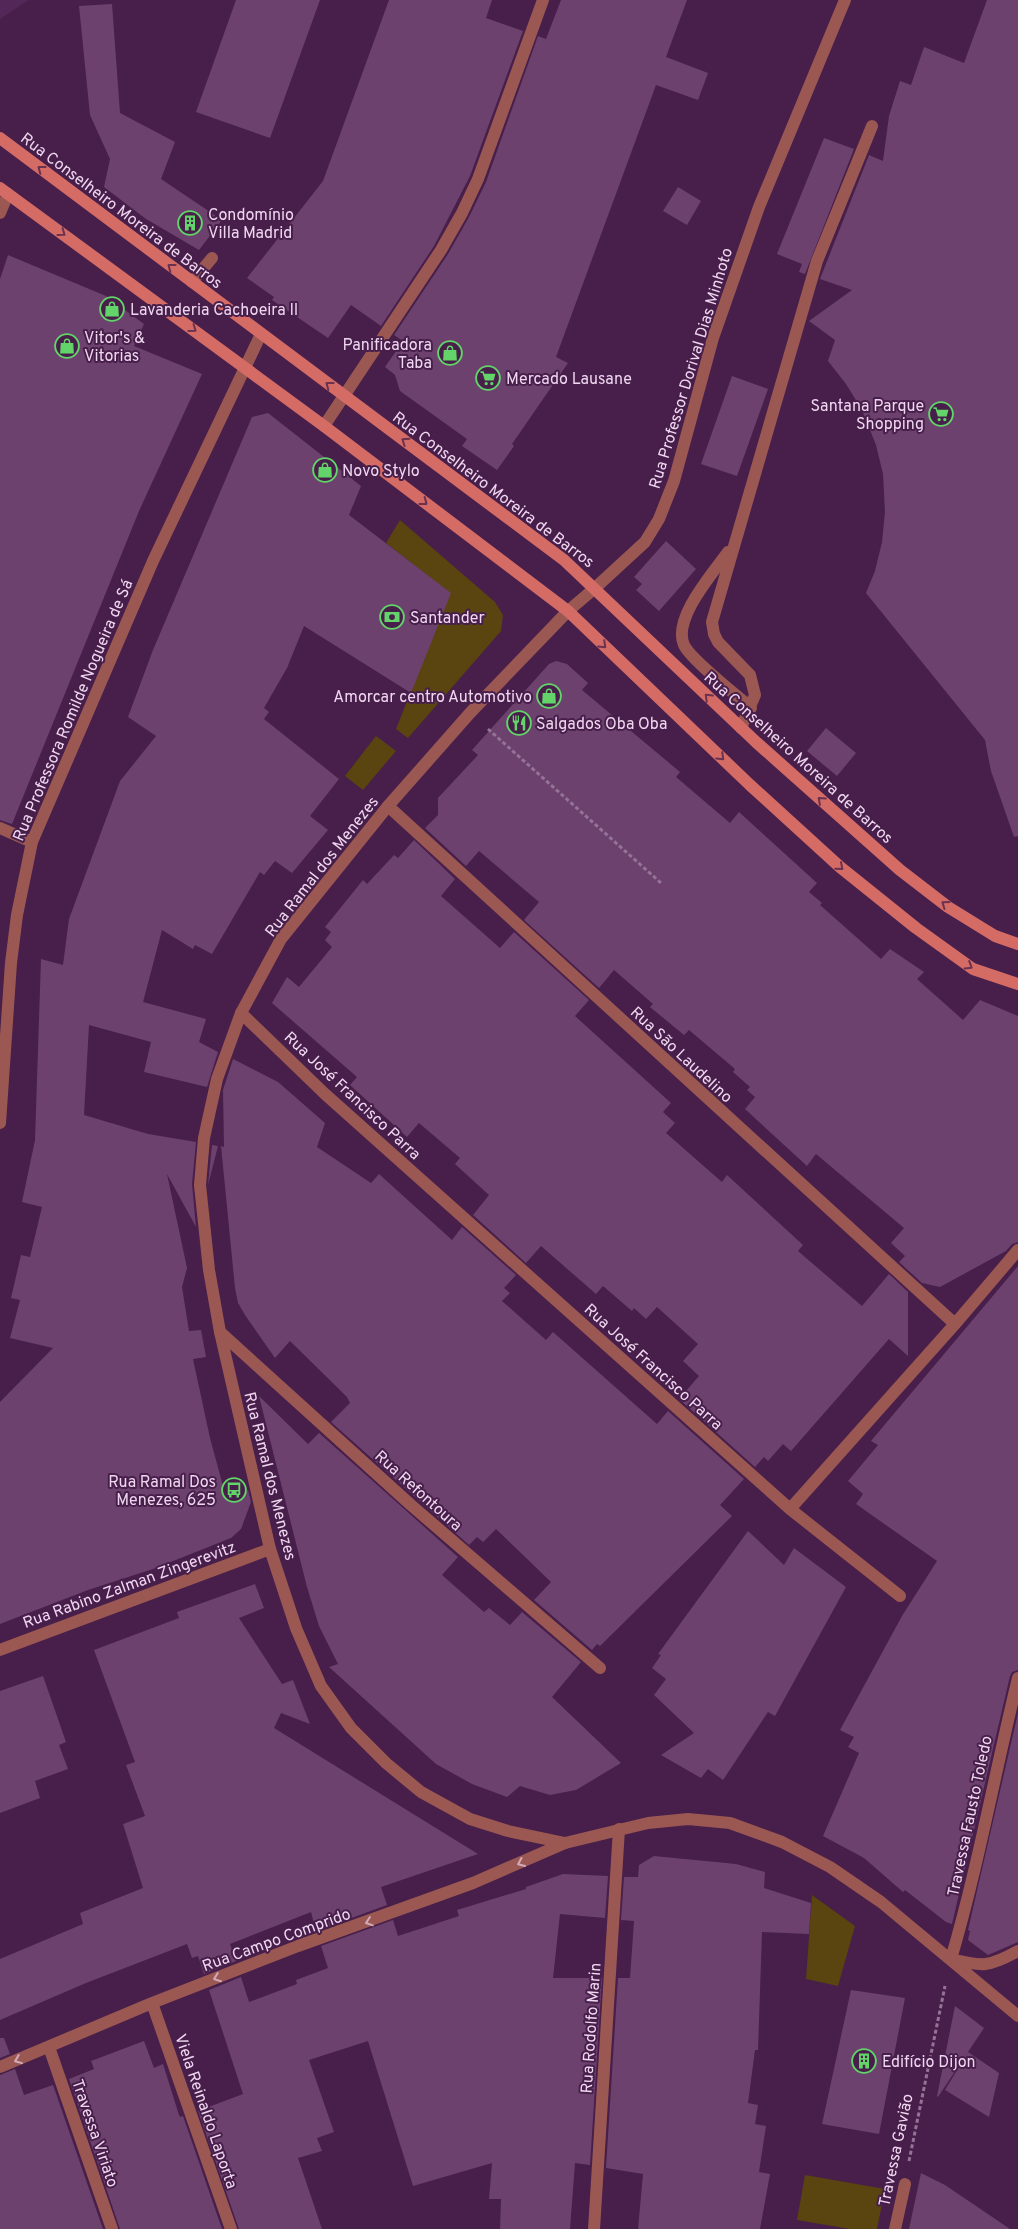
<svg xmlns="http://www.w3.org/2000/svg" width="1018" height="2229" font-family="Overpass,sans-serif">
  <style>
    .built { fill: #532757 }
    .green { fill: #5a4410 }
    .building { fill: #6c416e }
    .lines { fill: none; stroke-linecap: round; stroke-linejoin: round }
    .path { stroke: #947396; stroke-width: 3; stroke-dasharray: 4 2.5; stroke-linecap: butt }
    .service { stroke: #9b5853; stroke-width: 12 }
    .pedestrian { stroke: #9b5853; stroke-width: 12 }
    .minor { stroke: #9b5853; stroke-width: 12 }
    .tertiary { stroke: #9b5853; stroke-width: 12 }
    .secondary { stroke: #d56b65; stroke-width: 12 }
    .oneway { stroke: #6a3251 }
    .oneway2 { stroke: #d2abba }
    .labels { text-anchor: middle; stroke-width: 4; stroke-linejoin: round; paint-order: stroke }
    .street-label { font-size: 16px; fill: #f0d7f1; stroke: #471f4a }
    .poi-label { font-size: 16px; fill: #f0d7f1; stroke: #471f4a; text-anchor: start }
  </style>
  <rect width="100%" height="100%" fill="#471f4a"/>
  <path class="built" d="M0,0H29L0,19Z"/>
  <path class="green" d="M400,520L495,602L503,615L501,631L408,738L396,729L450,593L386,543Z
    M376,736L396,751L363,790L345,776Z
    M812,1895L855,1926L838,1986L806,1979Z
    M805,2175L885,2189L877,2229H850L797,2220Z"/>
  <path class="building" d="M236,0H320L270,138L196,112Z
    M389,0H492L486,18L523,31L470,176L434,246L381,326L351,305L328,338L272,300L274,297L247,278L323,181Z
    M561,0H687L666,57L708,73L698,100L656,85L556,357L568,363L512,444L514,446L497,470L462,446L467,439L400,391L395,375L385,367L403,341L394,335L448,254L469,217L486,182L538,36L546,39Z
    M987,0H1018V836L1014,837L991,771L985,740L866,593L875,571L882,542L885,512L883,474L876,445L862,410L846,384L828,361L835,340L809,321L852,290L820,279L869,155L883,161L889,116L900,81L911,85L924,47L964,63Z
    M112,4L120,113L175,142L161,179L222,220L199,250L146,219L104,187L110,159L90,115L79,6Z
    M824,138L854,149L805,274L799,272L802,264L777,254Z
    M678,187L701,201L687,225L663,211Z
    M8,255L106,296L144,324L134,346L202,374L139,511L12,824L0,820V279Z
    M732,376L768,389L737,476L701,464Z
    M268,413L361,486L349,515L451,593L411,693L304,626L287,668L264,708L269,712L264,719L339,779L310,816L328,830L292,873L275,861L264,875L260,872L212,954L195,945L193,949L162,930L143,1002L206,1019L199,1042L218,1052L207,1087L144,1072L151,1042L89,1025L84,1115L148,1134L196,1142L192,1184L196,1227L167,1174L187,1268L182,1287L189,1331L201,1330L206,1357L193,1359L210,1438L226,1497L248,1490L251,1502L241,1529L231,1538L153,1569L88,1590L0,1624V1402L53,1348L10,1338L20,1300L11,1298L21,1255L30,1257L42,1207L22,1202L35,1140L41,959L63,965L69,919L120,781L156,736L128,717L153,650L252,417Z
    M666,541L696,569L659,611L636,590L642,584L634,577Z
    M556,661L567,664L588,683L582,690L680,772L676,777L730,823L739,812L817,883L809,892L822,903L820,905L881,959L890,949L924,972L917,979L963,1020L980,1000L1018,1016V1242L1012,1244L1006,1251L940,1287L922,1283L899,1262L905,1256L891,1243L904,1228L816,1154L807,1166L745,1109L755,1097L747,1090L750,1087L733,1072L735,1069L689,1030L684,1035L650,1007L653,1004L614,970L599,988L524,920L539,902L479,851L466,866L425,828L438,815V798L478,755L472,750L549,664Z
    M826,728L856,753L837,776L807,751Z
    M414,840L455,879L441,896L500,948L514,932L589,1000L575,1016L671,1103L663,1112L675,1123L666,1133L722,1182L727,1175L803,1245L798,1251L862,1306L889,1274L908,1292V1356L889,1339L791,1451L783,1444L768,1461L764,1457L755,1467L679,1399L699,1376L683,1361L698,1344L657,1307L646,1319L634,1308L632,1311L603,1286L596,1294L541,1246L526,1263L473,1215L489,1195L455,1164L460,1158L419,1123L407,1137L350,1085L357,1077L272,1003L287,977L299,987L332,947L325,940L331,932L325,927L363,880L367,884L394,855L398,858Z
    M233,1059L278,1082L325,1123L317,1147L371,1183L379,1174L452,1240L462,1227L516,1275L504,1288L510,1293L502,1301L546,1340L553,1332L657,1424L668,1411L744,1479L720,1505L732,1516L600,1646L597,1644L592,1650L534,1600L551,1582L496,1529L483,1542L477,1537L469,1545L331,1422L350,1403L347,1397L290,1341L275,1358L245,1315L238,1303L235,1288L221,1146L224,1147L223,1090Z
    M212,1145L218,1146L208,1185Z
    M1018,1266V1670L1012,1672L1010,1676L952,1924L946,1922L905,1890L903,1892L864,1858L823,1836L859,1753L848,1747L854,1737L840,1730L902,1616L937,1561L856,1504L863,1494L848,1481L878,1445L871,1441Z
    M259,1396L308,1444L319,1433L458,1557L442,1575L484,1612L489,1608L510,1625L522,1612L581,1662L552,1697L621,1763L576,1790L550,1795L520,1786L507,1797L472,1784L436,1764L329,1667L338,1664L319,1626L307,1587Z
    M748,1531L784,1565L794,1548L846,1587L775,1716L768,1712L723,1780L708,1769L701,1778L661,1755L694,1733L654,1695L666,1679L652,1668L661,1655L658,1654Z
    M255,1584L264,1608L239,1618L282,1684L293,1680L310,1724L281,1713L274,1728L478,1854L381,1887L387,1905L316,1931L311,1912L230,1944L236,1961L204,1974L198,1956L192,1958L187,1944L86,1983L0,2020V1959L83,1924L80,1913L143,1888L123,1824L145,1816L126,1765L135,1762L94,1650L179,1618L177,1612Z
    M43,1676L66,1742L59,1745L68,1769L35,1781L40,1798L0,1813V1691Z
    M1018,1713V1942L988,1955L968,1940L970,1931L968,1930Z
    M654,1856L736,1864L765,1872L764,1888L811,1903L809,1934L762,1932L758,2050H755L748,2103L758,2105L755,2124L766,2126L759,2172L770,2174L760,2229H638L643,2174L606,2168L618,1978H630L634,1921L621,1920L624,1877H638L639,1865Z
    M563,1874L608,1876L605,1918L560,1914L553,1978H602L590,2165L575,2163L570,2229H500L501,2199H489L492,2163L413,2186L368,2041L309,2060L334,2132L317,2138L322,2151L298,2158L322,2229H239L198,2111L243,2094L209,1990L241,1977L249,2002L297,1984L296,1980L328,1968L321,1946L393,1920L398,1936L459,1916L457,1910L526,1889V1887Z
    M851,1990L905,1998L879,2134L822,2124Z
    M955,2006L984,2028L938,2097L937,2096Z
    M0,2038H4L10,2054L0,2058Z
    M144,2041L154,2068L163,2064L179,2115L180,2117L183,2116L222,2229H120L69,2079L94,2069L91,2061Z
    M968,2052L999,2073L989,2117L945,2090Z
    M15,2069L24,2095L53,2085L103,2229H0V2075Z
    M921,2173L945,2185L1010,2229H909Z"/>
  <g class="lines">
    <path class="path" d="M488,729L661,883
      M909,2161L945,1986"/>
    <path class="service" d="M0,213L8,194
      M192,282L212,258
      M728,552C713,573 672,619 684,645C690,659 738,696 751,708
      M741,728L755,695L750,675L718,642L714,634L712,622L817,261L872,126
      M951,1959C983,1967 989,1967 1018,1951"/>
    <path class="pedestrian" d="M895,2229L905,2184"/>
    <path class="minor" d="M324,426L441,250L462,213L478,179L543,0
      M595,588L645,542L659,519L674,481L713,338L759,207L845,0
      M388,806L955,1324
      M0,828L32,842
      M241,1013L325,1094L790,1509L955,1324L1018,1250
      M0,1123L11,963L17,915L32,842L153,561L261,334
      M220,1332L411,1505L600,1668
      M790,1509L900,1596
      M0,1650L270,1549
      M951,1959C978,1867 995,1772 1018,1678
      M152,2003L231,2229
      M49,2047L112,2229
      M0,2067L152,2003L298,1946L473,1883L565,1843
      M594,2229L619,1829"/>
    <path class="tertiary" d="M595,588L568,611L470,713L388,806L281,939L241,1013L217,1079L204,1138L200,1185L209,1270L220,1332L270,1549L296,1628L321,1686L351,1728L386,1763L421,1792L470,1819L508,1831L565,1843L648,1823L688,1819L730,1823L782,1842L830,1867L881,1902L1018,2016"/>
    <path class="secondary" d="M0,138L564,560L756,742L900,870L948,907L995,936L1018,944
      M0,188L324,426L568,611L750,785L840,867L916,928L973,969L1018,984"/>
  </g>
  <defs><path id="oneway-chevron" d="M-2-3.5L2.5 0L-2 3.5" fill="none" stroke-width="1.6" stroke-linecap="round" stroke-linejoin="round" transform="scale(1.25)"/></defs>
  <g class="oneway">
    <use href="#oneway-chevron" transform="translate(41 169) rotate(-143)"/>
    <use href="#oneway-chevron" transform="translate(62 233) rotate(36)"/>
    <use href="#oneway-chevron" transform="translate(171 267) rotate(-143)"/>
    <use href="#oneway-chevron" transform="translate(193 329) rotate(36)"/>
    <use href="#oneway-chevron" transform="translate(329 385) rotate(-143)"/>
    <use href="#oneway-chevron" transform="translate(405 441) rotate(-145)"/>
    <use href="#oneway-chevron" transform="translate(424 502) rotate(37)"/>
    <use href="#oneway-chevron" transform="translate(603 645) rotate(44)"/>
    <use href="#oneway-chevron" transform="translate(708 697) rotate(-136)"/>
    <use href="#oneway-chevron" transform="translate(721 757) rotate(44)"/>
    <use href="#oneway-chevron" transform="translate(821 800) rotate(-138)"/>
    <use href="#oneway-chevron" transform="translate(840 867) rotate(41)"/>
    <use href="#oneway-chevron" transform="translate(945 904) rotate(-144)"/>
    <use href="#oneway-chevron" transform="translate(969 966) rotate(32)"/>
  </g>
  <g class="oneway2">
    <use href="#oneway-chevron" transform="translate(521 1863) rotate(156)"/>
    <use href="#oneway-chevron" transform="translate(369 1922) rotate(161)"/>
    <use href="#oneway-chevron" transform="translate(217 1978) rotate(159)"/>
    <use href="#oneway-chevron" transform="translate(18 2060) rotate(158)"/>
  </g>
  <defs>
    <g id="building-ring" transform="scale(1.25)"><circle r="9.5" fill="#471f4a" stroke="#62d469" stroke-width="1.5"/><path d="M-4-6H4V6H1V3H-1V6H-4ZM-2.5-4.3h1.7v1.8h-1.7ZM.8-4.3h1.7v1.8H.8ZM-2.5-1h1.7V.8h-1.7ZM.8-1h1.7V.8H.8Z" fill="#62d469"/></g>
    <g id="shop-ring" transform="scale(1.25)"><circle r="9.5" fill="#471f4a" stroke="#62d469" stroke-width="1.5"/><path d="M-5-2.5h2.3a2.7 3.5 0 0 1 5.4 0H5L5.5 6h-11ZM-1.5-2.5h3a1.5 2.3 0 0 0-3 0Z" fill="#62d469"/></g>
    <g id="supermarket-ring" transform="scale(1.25)"><circle r="9.5" fill="#471f4a" stroke="#62d469" stroke-width="1.5"/><path d="M-6-5.5h2.5l.6 2H6L4.5 2H-2.5L-4.4-4H-6ZM-1.5 3.2a1.3 1.3 0 1 0 .1 0ZM3 3.2a1.3 1.3 0 1 0 .1 0Z" fill="#62d469"/></g>
    <g id="bank-ring" transform="scale(1.25)"><circle r="9.5" fill="#471f4a" stroke="#62d469" stroke-width="1.5"/><path d="M-6-4H6V4H-6ZM0-2.3a2.3 2.3 0 1 0 0 4.6a2.3 2.3 0 1 0 0-4.6Z" fill="#62d469"/></g>
    <g id="restaurant-ring" transform="scale(1.25)"><circle r="9.5" fill="#471f4a" stroke="#62d469" stroke-width="1.5"/><path d="M-5-6h1v4h1v-4h1v4h1v-4h1v5L-1.5 .5V6h-2V.5L-5-1ZM5-6V6H3V1.5H1.5Q1.5-4 5-6Z" fill="#62d469"/></g>
    <g id="bus-ring" transform="scale(1.25)"><circle r="9.5" fill="#471f4a" stroke="#62d469" stroke-width="1.5"/><path d="M-5-6H5V4H4V6H2V4H-2V6H-4V4H-5ZM-3.5-4V0h7V-4ZM-3.5 1.2v1.5H-2V1.2ZM2 1.2v1.5H3.5V1.2Z" fill="#62d469"/></g>
  </defs>
  <g fill-rule="evenodd">
    <use href="#building-ring" x="190" y="223"/>
    <use href="#shop-ring" x="112" y="309"/>
    <use href="#shop-ring" x="67" y="346"/>
    <use href="#shop-ring" x="450" y="353"/>
    <use href="#supermarket-ring" x="488" y="378"/>
    <use href="#supermarket-ring" x="941" y="414"/>
    <use href="#shop-ring" x="325" y="470"/>
    <use href="#bank-ring" x="392" y="617"/>
    <use href="#shop-ring" x="549" y="696"/>
    <use href="#restaurant-ring" x="519" y="723"/>
    <use href="#bus-ring" x="234" y="1490"/>
    <use href="#building-ring" x="864" y="2061"/>
  </g>
  <g class="labels">
    <g class="street-label">
      <text transform="translate(122 210) rotate(37)" y="6">Rua Conselheiro Moreira de Barros</text>
      <text transform="translate(690 368) rotate(-73)" y="6">Rua Professor Dorival Dias Minhoto</text>
      <text transform="translate(494 489) rotate(37)" y="6">Rua Conselheiro Moreira de Barros</text>
      <text transform="translate(72 710) rotate(-67)" y="6">Rua Professora Romilde Nogueira de Sá</text>
      <text transform="translate(799 757) rotate(42)" y="6">Rua Conselheiro Moreira de Barros</text>
      <text transform="translate(321 866) rotate(-52)" y="6">Rua Ramal dos Menezes</text>
      <text transform="translate(682 1054) rotate(43)" y="6">Rua São Laudelino</text>
      <text transform="translate(353 1095) rotate(43)" y="6">Rua José Francisco Parra</text>
      <text transform="translate(654 1366) rotate(42)" y="6">Rua José Francisco Parra</text>
      <text transform="translate(271 1476) rotate(76)" y="6">Rua Ramal dos Menezes</text>
      <text transform="translate(419 1490) rotate(42)" y="6">Rua Refontoura</text>
      <text transform="translate(129 1584) rotate(-20)" y="6">Rua Rabino Zalman Zingerevitz</text>
      <text transform="translate(969 1816) rotate(-78)" y="6">Travessa Fausto Toledo</text>
      <text transform="translate(276 1939) rotate(-20)" y="6">Rua Campo Comprido</text>
      <text transform="translate(590 2028) rotate(-86)" y="6">Rua Rodolfo Marin</text>
      <text transform="translate(207 2111) rotate(71)" y="6">Viela Reinaldo Laporta</text>
      <text transform="translate(96 2133) rotate(71)" y="6">Travessa Viriato</text>
      <text transform="translate(895 2150) rotate(-78)" y="6">Travessa Gavião</text>
    </g>
    <g class="poi-label">
      <text x="208" y="220">Condomínio<tspan x="208" dy="18">Villa Madrid</tspan></text>
      <text x="130" y="315">Lavanderia Cachoeira II</text>
      <text x="84" y="343">Vitor's &amp;<tspan x="84" dy="18">Vitorias</tspan></text>
      <text x="432" y="350" text-anchor="end">Panificadora<tspan x="432" dy="18">Taba</tspan></text>
      <text x="506" y="384">Mercado Lausane</text>
      <text x="924" y="411" text-anchor="end">Santana Parque<tspan x="924" dy="18">Shopping</tspan></text>
      <text x="342" y="476">Novo Stylo</text>
      <text x="410" y="623">Santander</text>
      <text x="532" y="702" text-anchor="end">Amorcar centro Automotivo</text>
      <text x="536" y="729">Salgados Oba Oba</text>
      <text x="216" y="1487" text-anchor="end">Rua Ramal Dos<tspan x="216" dy="18">Menezes, 625</tspan></text>
      <text x="882" y="2067">Edifício Dijon</text>
    </g>
  </g>
</svg>
